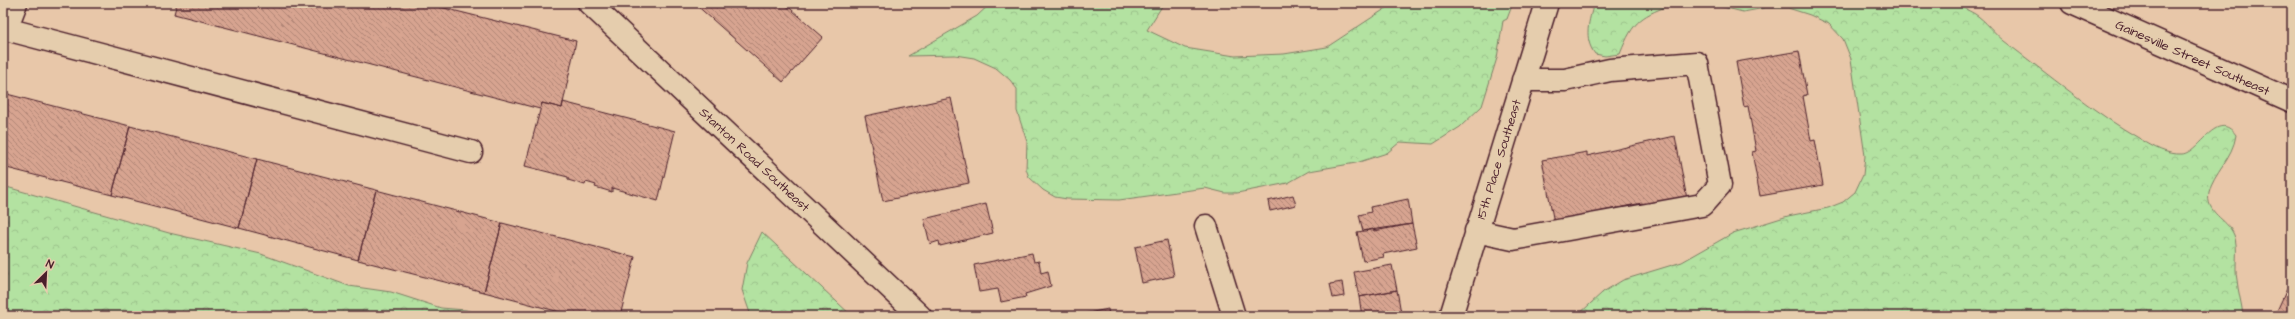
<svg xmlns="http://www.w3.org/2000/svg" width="2295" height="319" font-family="'Architects Daughter',sans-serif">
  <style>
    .forest { fill: url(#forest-crowns); stroke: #7e8066 }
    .building { fill: url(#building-back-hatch); stroke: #4a1f2b }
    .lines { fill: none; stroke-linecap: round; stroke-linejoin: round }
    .minor-casing { stroke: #4a1f2b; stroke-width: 25 }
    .minor { stroke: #e5cdad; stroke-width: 22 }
    .labels { text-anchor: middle; stroke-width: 3; stroke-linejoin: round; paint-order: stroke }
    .street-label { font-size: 13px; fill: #4a1f2b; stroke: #e5cdad }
  </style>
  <defs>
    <pattern id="forest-crowns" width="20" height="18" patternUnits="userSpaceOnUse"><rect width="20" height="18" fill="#b3e2a1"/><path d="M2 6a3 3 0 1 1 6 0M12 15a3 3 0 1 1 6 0" fill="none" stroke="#9bc18b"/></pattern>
    <pattern id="building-back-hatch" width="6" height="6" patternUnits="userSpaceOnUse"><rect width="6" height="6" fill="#d7a490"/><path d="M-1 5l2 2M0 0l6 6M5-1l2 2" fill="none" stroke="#b08576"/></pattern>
  </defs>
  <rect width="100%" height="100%" fill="#e8c7a9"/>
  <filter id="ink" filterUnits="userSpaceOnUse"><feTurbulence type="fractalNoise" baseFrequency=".025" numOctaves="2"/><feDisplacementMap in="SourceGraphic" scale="8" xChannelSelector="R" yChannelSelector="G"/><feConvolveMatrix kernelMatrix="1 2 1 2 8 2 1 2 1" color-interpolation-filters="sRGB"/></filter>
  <g filter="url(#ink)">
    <path class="forest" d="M991,3H1164L1147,30L1185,48L1235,56L1284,54L1327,47L1394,3H1513L1507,19L1503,21L1497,58L1482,106L1460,127L1433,144L1400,142L1387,153L1356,163L1309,171L1288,183L1237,193H1225L1205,188L1119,200L1067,199L1055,197L1043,190L1029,177L1026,169L1027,142L1017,111V89L1010,80L996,68L974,58L955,55L908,56L977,16Z
      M1594,3H1676C1641,16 1634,19 1620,54L1605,56L1595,54C1583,38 1589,21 1594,3Z
      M1706,3H1953C1961,7 1968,10 1975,14C1986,21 1994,33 2004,41C2049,75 2093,112 2142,140C2153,147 2168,155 2182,154C2199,153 2217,108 2236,135C2233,158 2213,173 2209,192C2205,214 2227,218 2234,235C2239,248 2234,266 2237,280C2238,292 2242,304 2243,316H1577L1603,292L1623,280L1682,262L1733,233L1788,216L1828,208L1843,202L1855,192L1863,175L1865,156L1851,59L1843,39L1829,24L1810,15L1788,8H1765L1743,12Z
      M3,186L169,233L261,254L349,286L391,292L441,308L466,310L484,316H3Z
      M762,232L852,316H751L742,290L747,263Z"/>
    <path class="building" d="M177,3H424L576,41L562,108L542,103L540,109L174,14Z
      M694,3H784L823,37L783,82Z
      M1799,51L1807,95L1803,96L1811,141L1815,140L1823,185L1760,196L1752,152L1756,151L1748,106L1744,107L1736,62Z
      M3,93L130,126L112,195L3,167Z
      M951,98L969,183L883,201L865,116Z
      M563,102L675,131L658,201L612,188V192L595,187L596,185L586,182L585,185L568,180V177L525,166L542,103L562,108Z
      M130,126L257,159L239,228L112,195Z
      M1675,136L1687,199L1643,207L1642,203L1598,212L1599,215L1554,223L1542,160L1587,152V156Z
      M257,159L376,190L358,260L239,228Z
      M376,190L502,223L484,292L358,260Z
      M1293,195L1296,205L1270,211L1268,201Z
      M1408,199L1412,224L1374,231L1373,229L1363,231L1359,215L1371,212L1370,207Z
      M986,204L993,233L940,246L939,241L930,244L924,219Z
      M502,223L635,257L620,316H575L484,292Z
      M1412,224L1417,247L1383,254L1384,257L1363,261L1357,232Z
      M1167,240L1174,276L1142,283L1135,247Z
      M1032,253L1034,262L1039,261L1041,273L1048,271L1051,286L1025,294L1026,297L1001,302L998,289L979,292L974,265Z
      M1392,265L1397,290L1359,297L1354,272Z
      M2292,278V316H2283L2276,313Z
      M1342,282L1344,296L1333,298L1330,284Z
      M1397,290L1401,313L1385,316H1362L1359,297Z
      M1108,309L1109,316H1073Z"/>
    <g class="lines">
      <g class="minor-casing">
        <path id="minor" d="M16,3L6,29L471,152
          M589,3L920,316
          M2072,3L2292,101
          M1206,226L1234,316
          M1476,231L1513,239L1702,205L1720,185L1697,63L1610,70L1565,80H1523
          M1451,316L1547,3"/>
      </g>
      <use href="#minor" class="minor"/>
    </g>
  </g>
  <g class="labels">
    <g class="street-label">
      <text transform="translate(2193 57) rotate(24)" y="5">Gainesville Street Southeast</text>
      <text transform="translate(755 159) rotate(43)" y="5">Stanton Road Southeast</text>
      <text transform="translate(1498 159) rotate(-73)" y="5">15th Place Southeast</text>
    </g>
  </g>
  <rect width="2295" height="319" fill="none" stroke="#e5cdad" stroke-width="16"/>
  <rect x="8" y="8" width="2279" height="303" fill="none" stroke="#4a1f2b" stroke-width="1.5" filter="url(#ink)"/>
  <g transform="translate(46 273) rotate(24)" stroke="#e5cdad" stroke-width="3" paint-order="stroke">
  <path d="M0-3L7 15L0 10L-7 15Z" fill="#4a1f2b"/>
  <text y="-6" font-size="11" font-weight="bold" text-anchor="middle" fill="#4a1f2b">N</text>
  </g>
</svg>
